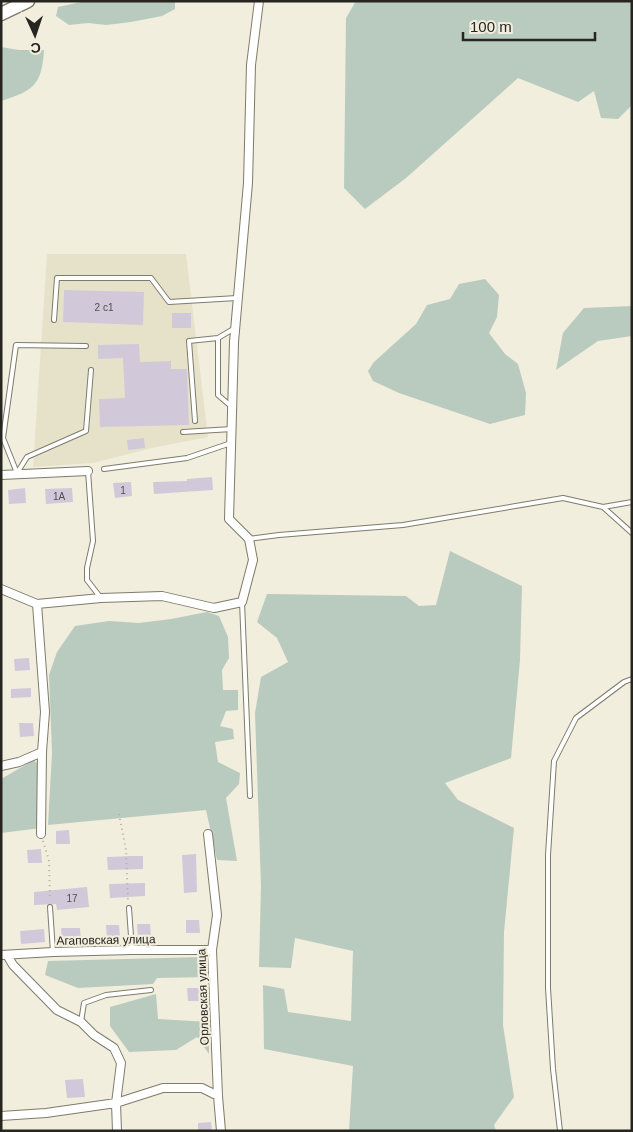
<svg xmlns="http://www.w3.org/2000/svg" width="633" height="1132" font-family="Arial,sans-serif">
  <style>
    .built { fill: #e6e2ca }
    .green { fill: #b9cbbe }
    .building { fill: #d1c9d9 }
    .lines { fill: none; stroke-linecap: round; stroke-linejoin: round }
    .lane-casing { stroke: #7e7b6c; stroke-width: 6 }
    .street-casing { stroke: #7e7b6c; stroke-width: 10 }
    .primary-casing { stroke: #7e7b6c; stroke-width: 15 }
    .path { stroke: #b0ada0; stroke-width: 2; stroke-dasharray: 1 4; stroke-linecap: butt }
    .lane { stroke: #fff; stroke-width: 4 }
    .street { stroke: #fff; stroke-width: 8 }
    .primary { stroke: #fff; stroke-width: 12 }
    .labels { text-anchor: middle; stroke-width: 4.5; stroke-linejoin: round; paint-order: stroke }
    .number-label { font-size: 10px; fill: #514e4e }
    .street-label { font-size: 12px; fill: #26251f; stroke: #f1eedd }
  </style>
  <rect width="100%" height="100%" fill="#f1eedd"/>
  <path class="built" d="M47,254H186L208,437L152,448L93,463L33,467Z"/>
  <path class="green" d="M86,1H175V9L162,16L131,22L106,25L88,23L69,25L56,16L58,7Z
    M356,1H632V105L618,119L601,118L594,91L578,102L518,78L406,178L365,209L344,188L346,18Z
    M1,47L19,50H44C42,85 33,91 1,101Z
    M485,279L499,295L497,317L489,333L505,354L518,364L526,393L525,415L490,424L399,393L373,381L368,371L374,362L416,324L427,305L450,299L459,284Z
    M632,306V336L598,341L556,370L563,333L584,308Z
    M450,551L522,586L520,660L511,758L445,783L458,800L514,828L504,932L503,1025L514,1097L494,1125L496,1131H349L353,1066L264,1049L263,985L284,989L288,1012L351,1021L353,951L295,938L291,968L259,967L261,886L255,713L261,677L288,662L277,638L257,622L267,594L406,596L419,606L436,605Z
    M207,612L219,616L228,637L229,658L222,670L223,690H238V710L226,711L220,726L233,729L234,739L215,742L218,762L240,773L239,784L226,798L237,861L217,860L206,810L48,825L52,753L49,675L57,652L75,626L109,621L139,623L171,619Z
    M34,760L39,766L41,828L1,833V779Z
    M202,957L210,977L157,978L153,984L78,988L45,975L48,961Z
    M156,994L158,1019L209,1022V1054L197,1037L176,1050L129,1052L110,1026V1007Z"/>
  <path class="building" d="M64,290L144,292L143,325L63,322Z
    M172,313H191V328H172Z
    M139,344L140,362L171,361V369H187L189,425L100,427L99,399L125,398L123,358L98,359V345Z
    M144,438L145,448L128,450L127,440Z
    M212,477L213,490L154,494L153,482L187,481V479Z
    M131,482L132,496L115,498L113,483Z
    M25,488L26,503L9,504L8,490Z
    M72,488L73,502L46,504L45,489Z
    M29,658L30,670L15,671L14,659Z
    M31,688V697L11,698V689Z
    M19,723H33L34,736L20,737Z
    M69,830L70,844H56V831Z
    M41,849L42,863H28L27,850Z
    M196,854L197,892L184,893L182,855Z
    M132,856H143V869L108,870L107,857Z
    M145,883V896L110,898L109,884Z
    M87,887L89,907L57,910L56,904L34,905V892Z
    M186,920H199L200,933H186Z
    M137,924H150L151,937H138Z
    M106,925H119L120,938H107Z
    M61,928H80L81,941L62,942Z
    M44,929L45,942L21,944L20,931Z
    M187,988H201L202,1001H188Z
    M83,1079L85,1097L67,1098L65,1080Z
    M211,1122L212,1131H198V1123Z"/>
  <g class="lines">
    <g class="lane-casing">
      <path id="lane" d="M54,320L57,278H151L169,302L237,298
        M86,346L16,345L3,438L17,473L27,457L86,431L91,370
        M232,407L218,395V338L235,328
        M195,421L189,341L218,338
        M183,432L232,429
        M104,469L187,458L231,443
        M88,471L93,541L87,568V580L101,598
        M603,507L632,502
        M249,539L279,535L403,525L563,498L603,507L632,533
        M242,602L250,796
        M50,907L53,952
        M129,908L132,950
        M81,1022L84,1003L106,995L151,990
        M560,1131L553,1069L548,988V855L554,761L576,718L624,682L632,679"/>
    </g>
    <g class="street-casing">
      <path id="street" d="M1,475L88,471
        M1,589L37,604L101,598L162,596L214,608L242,602L253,560L249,539L229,519L234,342L248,183L251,65L259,1
        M37,604L45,712L42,752L41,834
        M1,766L19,762L42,752
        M208,834L217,915L212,950L218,1096L221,1131
        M1,955L53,952L132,950H212
        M7,955L13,965L57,1010L81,1022L94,1035L114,1048L121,1063L116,1103L117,1131
        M1,1116L46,1113L116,1103L163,1088H202L218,1096"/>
    </g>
    <g class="primary-casing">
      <path id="primary" d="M1,14L28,1"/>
    </g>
    <path class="path" d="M119,814L126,850L128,903
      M43,841L49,861L50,900"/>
    <use href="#lane" class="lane"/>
    <use href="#street" class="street"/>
    <use href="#primary" class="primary"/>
  </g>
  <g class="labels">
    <g class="number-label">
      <text x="104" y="311">2 с1</text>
      <text x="123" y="494">1</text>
      <text x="59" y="500">1А</text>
      <text x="72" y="902">17</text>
    </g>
    <g class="street-label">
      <text transform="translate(106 940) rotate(-1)" y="4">Агаповская улица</text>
      <text transform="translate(203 997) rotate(-92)" y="4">Орловская улица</text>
    </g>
  </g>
  <rect width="633" height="1132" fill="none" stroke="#26251f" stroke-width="5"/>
  <g transform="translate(35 35) rotate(177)" stroke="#f1eedd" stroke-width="4" paint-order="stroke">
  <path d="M0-4L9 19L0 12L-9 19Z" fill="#26251f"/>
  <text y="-8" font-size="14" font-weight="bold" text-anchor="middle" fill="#26251f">С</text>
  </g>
  <path d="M463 32v8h132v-8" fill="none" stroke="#26251f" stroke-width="2.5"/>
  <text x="470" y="32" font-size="15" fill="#26251f" stroke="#f1eedd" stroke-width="4" paint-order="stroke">100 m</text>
</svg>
